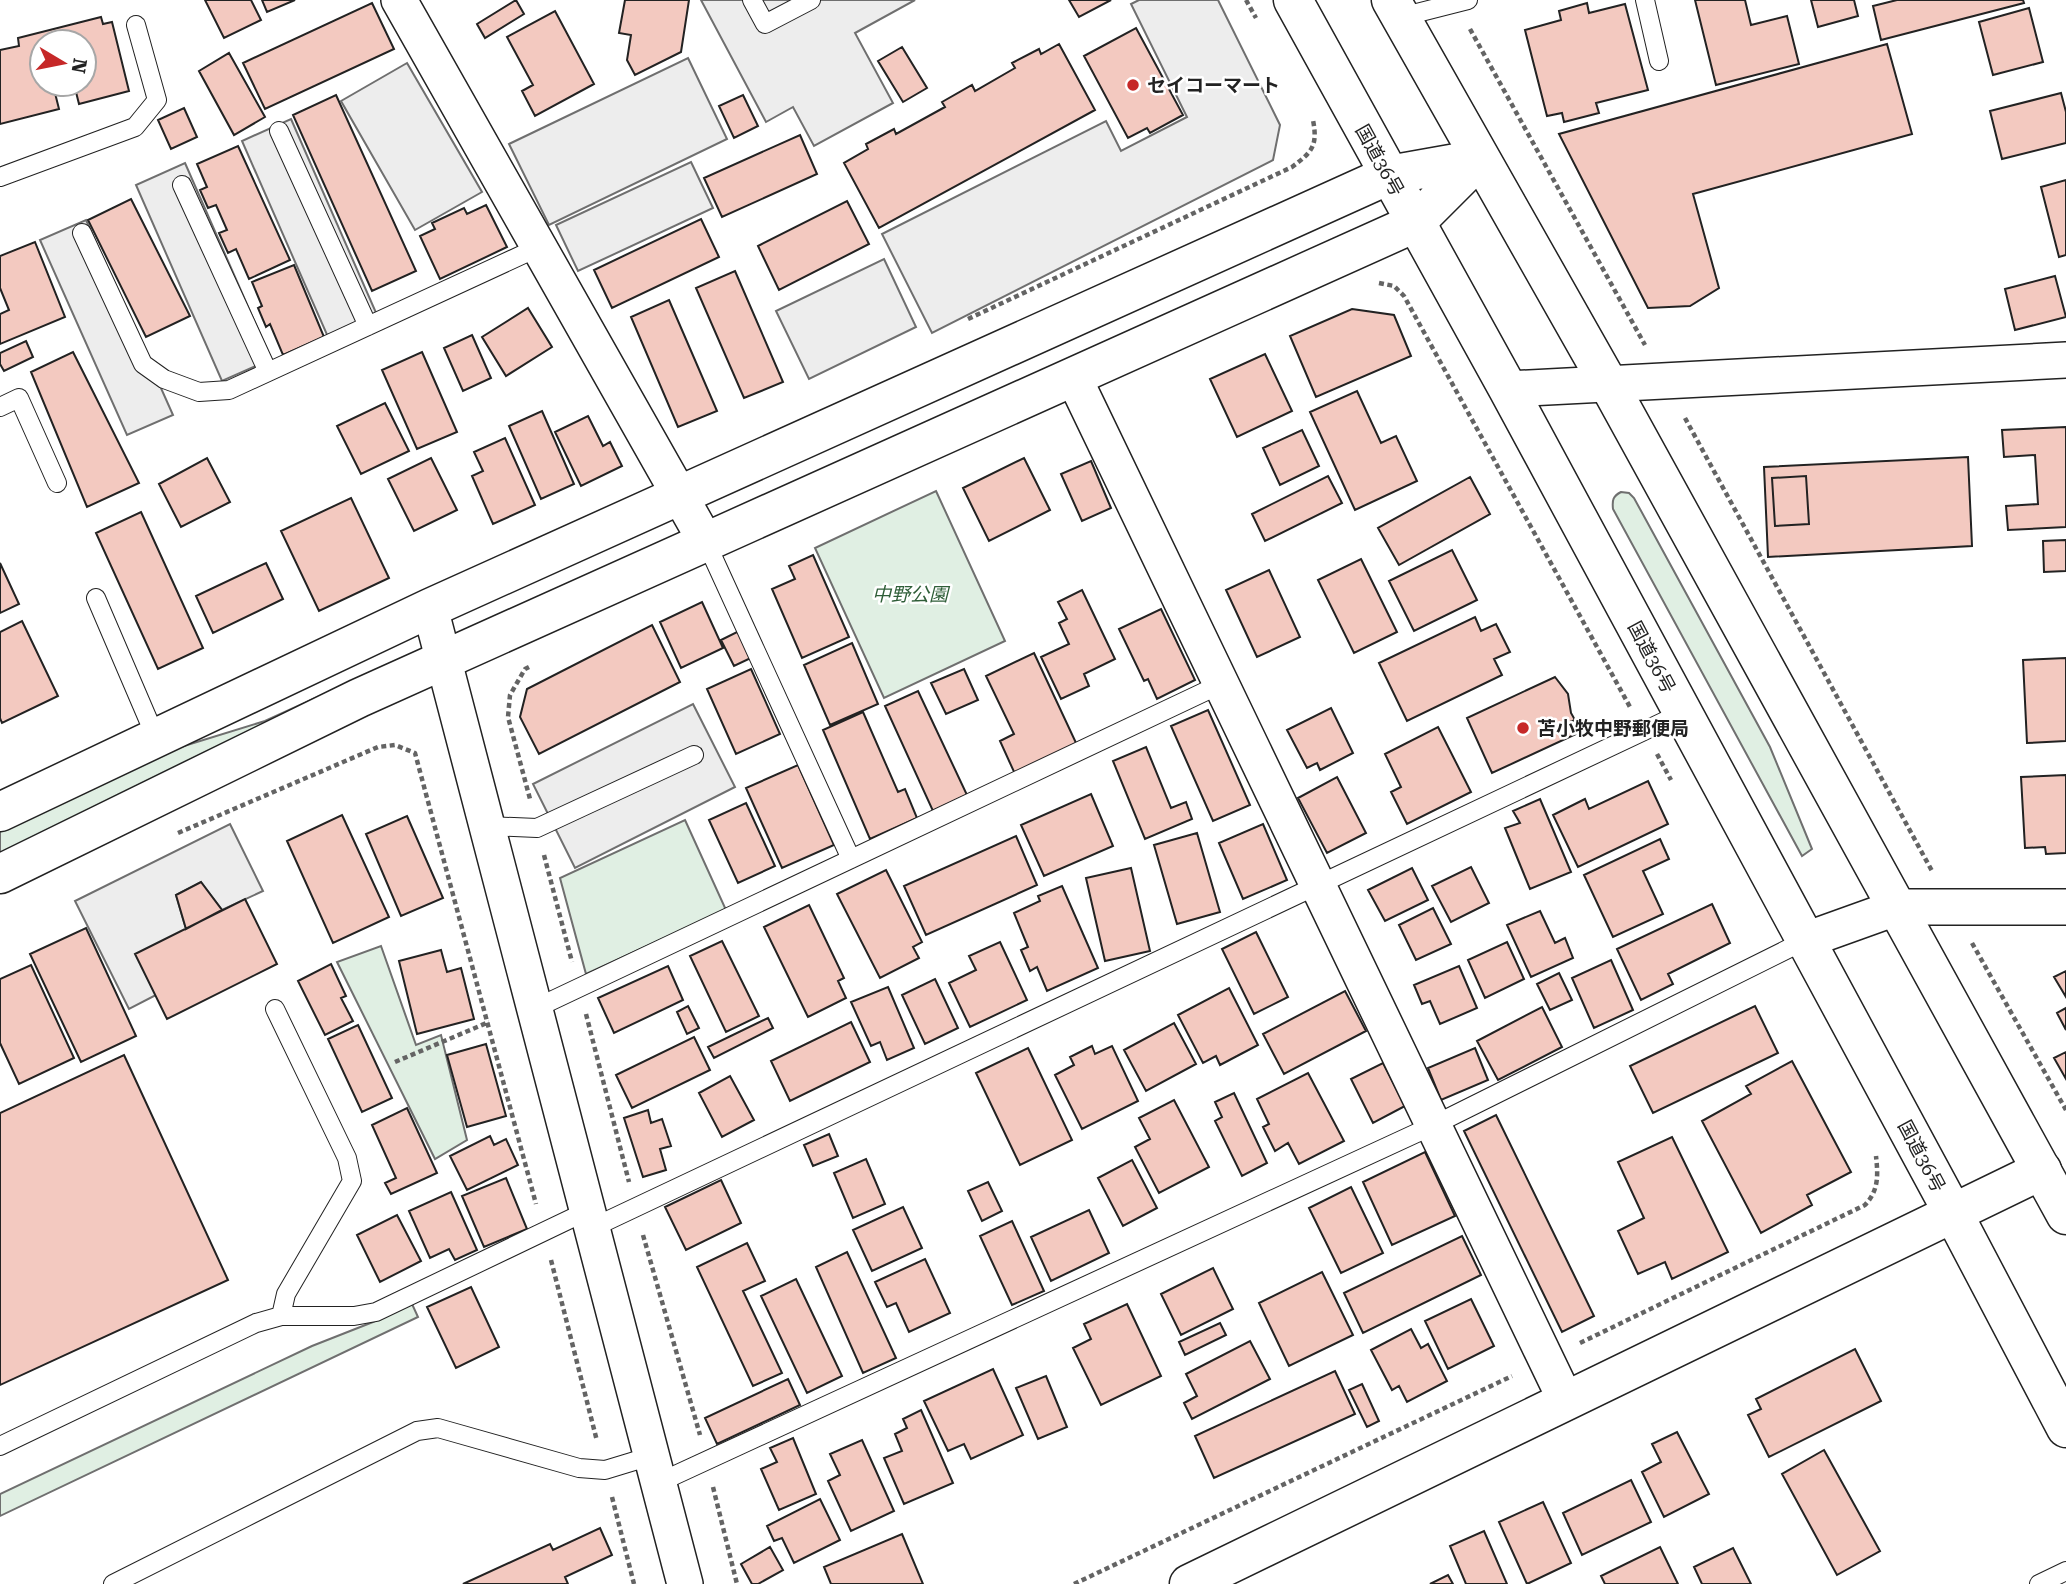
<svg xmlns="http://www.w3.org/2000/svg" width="2066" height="1584" font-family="'Roboto Serif','Noto Sans JP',serif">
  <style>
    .green { fill: #e0efe3; stroke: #6f6f6f; stroke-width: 2 }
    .parking { fill: #ededed; stroke: #6f6f6f; stroke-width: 2 }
    .building { fill: #f3c9c0; stroke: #222; stroke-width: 2 }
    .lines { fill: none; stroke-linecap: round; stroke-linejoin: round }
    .lane-casing { stroke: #222; stroke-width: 20 }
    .street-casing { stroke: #222; stroke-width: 38 }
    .secondary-casing { stroke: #222; stroke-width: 41 }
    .highway-casing { stroke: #222; stroke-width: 41 }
    .path { stroke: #646464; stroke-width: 4.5; stroke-dasharray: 5 3.5; stroke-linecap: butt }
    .lane { stroke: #fff; stroke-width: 18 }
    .street { stroke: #fff; stroke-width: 35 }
    .secondary { stroke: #fff; stroke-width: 38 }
    .highway { stroke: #fff; stroke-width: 38 }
    .poi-dot { fill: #c62828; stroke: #fff; stroke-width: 2.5 }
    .labels { text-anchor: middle; stroke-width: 5; stroke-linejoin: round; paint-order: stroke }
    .poi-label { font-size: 19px; font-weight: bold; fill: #222; stroke: #fff; text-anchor: start }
    .street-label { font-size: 19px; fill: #222; stroke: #fff }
    .park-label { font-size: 19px; font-style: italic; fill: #2f5e38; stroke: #fff }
  </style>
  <rect width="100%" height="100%" fill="#fff"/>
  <path class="green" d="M936,491L1005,641L884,698L815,548Z
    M1621,492L1629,493L1634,498L1770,747L1812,849L1802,856L1613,509C1612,500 1613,496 1621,492Z
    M333,690L0,855V830L171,750L265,721Z
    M685,820L726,910L586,974L560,878Z
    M381,946L416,1045L441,1035L467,1140L435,1159L337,962Z
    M412,1304L418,1317L0,1516V1494L312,1346L373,1322Z"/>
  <path class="parking" d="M701,0H915L855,33L893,103L814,146L793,107L766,122Z
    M1139,0H1218L1280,125L1273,160L932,333L882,234L1106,121L1121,151L1187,117L1131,4Z
    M688,58L727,139L549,225L509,144Z
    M407,63L482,192L415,230L341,101Z
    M291,119L377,315L328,337L242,141Z
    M691,162L713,208L578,271L556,225Z
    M185,163L271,359L222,381L136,185Z
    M86,220L173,415L127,435L40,240Z
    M884,259L916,327L809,379L776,311Z
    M693,704L735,787L575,868L533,784Z
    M230,824L263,891L222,910L201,882L176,895L186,929L156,995L129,1009L75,901Z"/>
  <path class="building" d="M205,0H251L261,20L224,38Z
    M262,0H295L267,12Z
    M516,0L524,14L485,38L477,24Z
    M625,0H689L681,52L635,75L627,60L631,35L619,33Z
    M1069,0H1111L1079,17Z
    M1695,0H1745L1751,25L1787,16L1799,64L1716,85Z
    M1811,0H1854L1858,16L1818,27Z
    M1897,0H2023L2024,3L1881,40L1873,6Z
    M372,3L394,49L265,109L243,63Z
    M1587,3L1589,13L1625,4L1648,90L1596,103L1599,113L1564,122L1562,113L1547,116L1525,30L1561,20L1559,11Z
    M2029,8L2043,62L1993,75L1979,22Z
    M555,11L594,84L535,116L522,91L533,85L507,37Z
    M101,17L103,24L112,22L129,91L79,104L74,84H84V42H42V84H74L54,89L59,109L0,124V50L19,46L18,38Z
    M1136,28L1183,115L1150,133L1147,128L1128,138L1084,56Z
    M1059,44L1095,110L879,228L844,163L868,149L866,144L894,129L896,134L945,107L942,102L972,85L975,91L1015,68L1012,63L1039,49L1041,54Z
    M1887,44L1912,134L1693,194L1719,288L1690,306L1648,308L1559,134Z
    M902,47L927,88L903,102L878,61Z
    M229,53L265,117L234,135L199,71Z
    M2061,93L2066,112V143L2002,159L1990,111Z
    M336,95L416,271L372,291L293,115Z
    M743,95L758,126L734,138L719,106Z
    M184,108L197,137L171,149L158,120Z
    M800,135L817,174L722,217L704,178Z
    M238,146L290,260L249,279L236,249L228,253L219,233L227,230L216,205L208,208L200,190L207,187L197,164Z
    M2066,180V255L2059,257L2041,187Z
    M131,199L190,316L146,337L88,220Z
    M847,201L869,244L779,290L758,246Z
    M486,205L507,247L440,279L420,236L435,229L432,223L464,208L467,214Z
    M701,219L719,257L612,308L594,270Z
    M35,242L65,317L0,344V314L9,310L0,288V256Z
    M294,265L324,337L283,355L270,324L266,327L258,308L262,306L252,282Z
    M735,271L783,382L744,398L696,288Z
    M2055,276L2066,317L2015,330L2005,289Z
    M669,300L717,411L678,427L631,317Z
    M528,308L552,347L506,376L482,337Z
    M1352,309L1394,315L1411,356L1316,397L1290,336Z
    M472,335L491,378L463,391L444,348Z
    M26,341L33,357L4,371L0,364V353Z
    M73,352L139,483L87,507L31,372Z
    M422,352L457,432L417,449L382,370Z
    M1265,354L1292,411L1237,437L1210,379Z
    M1357,391L1381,443L1396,436L1417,481L1355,510L1310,412Z
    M385,403L409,451L361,474L337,426Z
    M542,411L574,484L541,499L509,426Z
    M588,416L603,446L610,442L622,466L581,486L555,432Z
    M2066,427V527L2008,530L2006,506L2038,504L2035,455L2004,457L2002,430Z
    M1302,430L1319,466L1280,485L1263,448Z
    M505,438L535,505L493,524L472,476L483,471L474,452Z
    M1968,457L1972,546L1768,557L1764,467Z
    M207,458L230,502L181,527L159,484Z
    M431,458L457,510L414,531L388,479Z
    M1024,458L1050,510L989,541L963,488Z
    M1091,461L1111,508L1082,521L1061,474Z
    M1328,476L1342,503L1265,541L1252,514Z
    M1806,476L1809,524L1775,526L1772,478Z
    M1470,477L1490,514L1399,565L1378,528Z
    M351,498L389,578L319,611L281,531Z
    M141,512L203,648L158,669L96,533Z
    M2066,540V571L2044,572L2043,541Z
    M1452,550L1477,600L1414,631L1389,581Z
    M813,555L849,637L802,658L772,589L795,579L789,566Z
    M1361,559L1397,632L1354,653L1318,580Z
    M0,563L19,604L0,613Z
    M266,563L283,599L213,633L196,596Z
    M1269,570L1300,637L1257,657L1226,590Z
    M1082,590L1115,659L1084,674L1089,686L1061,699L1041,657L1069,644L1059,623L1067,619L1058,602Z
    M702,602L723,648L681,668L660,622Z
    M1161,609L1195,680L1157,699L1148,679L1144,681L1119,629Z
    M1475,617L1481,631L1496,624L1510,652L1494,659L1502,675L1407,721L1379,663Z
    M22,621L58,696L2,723L0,718V632Z
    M652,625L680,682L539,754L520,717L527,689Z
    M741,630L755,656L734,666L721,640Z
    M852,643L878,704L830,725L804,665Z
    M1034,653L1077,745L1015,774L1000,741L1014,734L986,676Z
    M2066,658V741L2027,743L2023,660Z
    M751,669L780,734L736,754L707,689Z
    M964,669L978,700L946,714L931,683Z
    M1555,677L1568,694L1571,713L1575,720L1570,722L1576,734L1492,773L1467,718Z
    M918,691L967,795L933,811L885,706Z
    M1331,708L1353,753L1320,770L1317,763L1307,768L1287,730Z
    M1208,710L1250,805L1213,821L1171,726Z
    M863,712L898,792L905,789L917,818L870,839L823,730Z
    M1438,727L1471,792L1407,824L1391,792L1401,787L1385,754Z
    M1146,747L1171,808L1186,802L1192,819L1145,839L1113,761Z
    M798,765L834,845L782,868L746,788Z
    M2066,775V853L2046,854L2045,847L2025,848L2021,777Z
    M1337,777L1366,833L1327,853L1298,798Z
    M1648,781L1668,824L1578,867L1553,815L1585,799L1589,809Z
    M1091,794L1113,846L1044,876L1021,825Z
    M1540,799L1571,872L1530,889L1505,828L1520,823L1513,811Z
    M746,803L775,866L738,883L709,820Z
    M342,815L389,917L333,943L287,841Z
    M407,816L443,898L401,916L366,834Z
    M1263,824L1287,880L1243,899L1219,843Z
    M1197,833L1220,912L1177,924L1154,845Z
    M1016,836L1037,885L926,935L904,886Z
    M1660,839L1669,859L1643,871L1663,914L1613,937L1584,875Z
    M1471,867L1489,903L1451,922L1432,886Z
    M1131,868L1150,951L1105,961L1086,878Z
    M1412,868L1428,900L1385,921L1368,890Z
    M886,870L922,942L913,947L919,958L880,978L837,894Z
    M201,882L222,910L186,929L176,895Z
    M1062,886L1098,968L1047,991L1037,967L1030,971L1021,950L1028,947L1014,913L1040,901L1038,896Z
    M245,899L277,964L167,1019L135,954Z
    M1712,904L1730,943L1668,974L1673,984L1641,1000L1617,949Z
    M809,905L844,978L838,981L846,998L808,1017L764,927Z
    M1433,908L1451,944L1416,960L1399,925Z
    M1540,911L1555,943L1565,938L1573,958L1531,977L1507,925Z
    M86,928L136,1036L81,1062L30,954Z
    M1256,932L1288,997L1254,1014L1222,949Z
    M722,941L759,1016L726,1032L690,956Z
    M1000,942L1027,1000L970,1027L949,983L976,970L969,956Z
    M1507,942L1524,979L1485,998L1468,960Z
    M441,950L447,972L461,968L474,1019L417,1034L399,961Z
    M1611,960L1633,1010L1594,1028L1572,978Z
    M331,964L346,996L341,998L353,1021L325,1035L298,981Z
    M31,965L74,1058L19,1084L0,1043V979Z
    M668,966L683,1000L614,1033L598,998Z
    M1459,966L1477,1008L1440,1024L1430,1001L1422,1004L1414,985Z
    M2066,971V997L2054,977Z
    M1559,973L1572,1000L1550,1010L1537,984Z
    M935,979L958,1028L925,1044L902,995Z
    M888,987L914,1048L887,1060L880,1042L871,1046L851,1002Z
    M1229,988L1258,1045L1220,1065L1216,1056L1203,1063L1178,1015Z
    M1345,991L1366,1031L1284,1074L1263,1034Z
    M688,1006L699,1028L687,1034L677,1012Z
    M1755,1006L1778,1053L1653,1113L1630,1066Z
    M1542,1007L1562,1047L1498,1080L1477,1041Z
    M2066,1008V1030L2057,1013Z
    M768,1018L773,1028L714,1058L708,1047Z
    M851,1022L870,1062L790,1101L771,1061Z
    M1174,1023L1196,1064L1146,1091L1124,1050Z
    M358,1025L392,1098L362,1112L328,1039Z
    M694,1037L710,1070L632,1108L616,1075Z
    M486,1044L506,1116L467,1127L447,1055Z
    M1092,1046L1095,1054L1112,1046L1138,1101L1082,1129L1055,1075L1074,1065L1070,1057Z
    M1028,1048L1072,1140L1020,1165L976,1073Z
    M1475,1048L1488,1080L1441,1100L1428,1068Z
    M2066,1052V1079L2054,1058Z
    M124,1055L228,1280L0,1385V1113Z
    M1792,1061L1851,1172L1807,1195L1812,1205L1761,1233L1702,1121L1751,1094L1746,1086Z
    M1383,1063L1405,1106L1373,1123L1351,1079Z
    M1308,1073L1344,1141L1299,1164L1288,1143L1275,1151L1263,1127L1269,1124L1257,1099Z
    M730,1076L754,1120L722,1137L699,1093Z
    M1234,1093L1267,1163L1242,1176L1215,1121L1222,1117L1215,1102Z
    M1174,1100L1209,1167L1159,1193L1135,1147L1150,1139L1139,1118Z
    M407,1108L437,1173L391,1194L385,1183L396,1178L372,1125Z
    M648,1110L651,1123L662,1119L671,1146L660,1149L666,1170L643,1177L624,1118Z
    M1496,1115L1594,1316L1562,1332L1464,1131Z
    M829,1134L838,1156L813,1166L804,1145Z
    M490,1136L494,1145L506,1139L518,1165L467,1190L450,1156Z
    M1672,1137L1728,1252L1672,1279L1665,1262L1638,1274L1618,1231L1644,1218L1618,1162Z
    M1425,1152L1455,1216L1392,1245L1363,1182Z
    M866,1159L885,1204L853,1218L834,1173Z
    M1132,1160L1157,1208L1123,1226L1098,1178Z
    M506,1178L527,1229L484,1247L462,1196Z
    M721,1180L741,1223L686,1250L665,1207Z
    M988,1182L1002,1211L982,1221L968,1191Z
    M1351,1187L1383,1253L1341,1273L1309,1208Z
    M451,1192L477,1250L455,1260L449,1249L430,1258L409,1211Z
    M903,1207L922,1248L872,1271L853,1230Z
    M1089,1210L1109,1253L1051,1281L1031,1237Z
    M397,1215L421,1261L380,1282L357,1235Z
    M1012,1221L1044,1291L1012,1305L980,1236Z
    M1462,1236L1481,1275L1363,1333L1344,1293Z
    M747,1243L765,1281L743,1291L782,1373L753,1386L697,1267Z
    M847,1252L896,1358L863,1373L816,1267Z
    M925,1259L950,1313L909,1332L896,1303L887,1307L875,1282Z
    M1213,1268L1233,1309L1181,1335L1161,1294Z
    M1322,1272L1353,1335L1289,1366L1259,1303Z
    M796,1279L842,1376L807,1393L761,1296Z
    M471,1287L499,1347L456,1368L427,1307Z
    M1471,1299L1494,1346L1448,1369L1425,1321Z
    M1127,1304L1161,1376L1101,1405L1073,1348L1091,1339L1084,1324Z
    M1220,1323L1226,1335L1185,1355L1179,1342Z
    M1411,1329L1421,1348L1428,1344L1447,1381L1407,1402L1399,1386L1392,1390L1371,1350Z
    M1250,1341L1270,1379L1192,1419L1184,1403L1197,1396L1186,1374Z
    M1855,1349L1881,1401L1769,1457L1748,1415L1761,1409L1756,1399Z
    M993,1369L1023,1435L971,1459L964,1444L948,1451L924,1401Z
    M1335,1371L1355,1414L1214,1478L1195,1436Z
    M1046,1376L1067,1427L1038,1439L1016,1388Z
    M788,1379L800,1405L717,1444L705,1418Z
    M1362,1384L1379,1421L1367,1427L1349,1390Z
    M921,1410L953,1483L904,1504L884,1458L902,1451L895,1434L907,1428L903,1419Z
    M1677,1432L1709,1494L1664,1517L1642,1472L1661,1462L1652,1444Z
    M793,1438L816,1494L779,1510L761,1469L777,1462L770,1448Z
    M862,1440L894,1511L851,1531L828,1481L840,1475L830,1454Z
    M1824,1450L1880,1551L1837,1575L1782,1474Z
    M1631,1480L1651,1522L1582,1555L1563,1513Z
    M820,1499L840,1540L794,1563L782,1538L774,1541L767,1526Z
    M1543,1502L1571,1563L1527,1584L1499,1522Z
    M600,1528L612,1555L565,1577L568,1584H463L550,1544L553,1550Z
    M1484,1531L1507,1584H1466L1450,1546Z
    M902,1534L923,1584H831L824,1567Z
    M770,1547L783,1570L758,1584H752L741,1564Z
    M1660,1547L1678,1584H1605L1601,1576Z
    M1733,1548L1751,1584H1702L1694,1567Z
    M1448,1575L1453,1584H1430Z"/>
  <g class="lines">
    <g class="lane-casing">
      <path id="lane" d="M752,0L765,24L811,0
        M1645,0L1659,61
        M1401,17L1468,0
        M279,131L368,326
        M0,177L135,127L157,100L136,25
        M182,185L268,372
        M82,233L143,364L164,379L199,392L229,390L539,247
        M0,407L19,398L57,483
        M706,542L851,859
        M96,598L156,738
        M487,826L537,828L694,755
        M275,1009L347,1158L352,1181L286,1294L281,1316
        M534,1009L1221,684
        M592,1228L1682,713
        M0,1446L256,1323L281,1316H354L376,1312L587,1211
        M658,1483L1434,1125L1806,940
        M113,1584L417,1431L438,1428L579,1468L605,1470L651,1456
        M2039,1584L2066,1571"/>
    </g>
    <g class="street-casing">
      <path id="street" d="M399,0L706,542
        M1073,376L1566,1401
        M1508,389L2066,360
        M430,608L685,1584
        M1806,940L1898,907H2066"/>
    </g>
    <g class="secondary-casing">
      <path id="secondary" d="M0,812L430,608L1389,175L1479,159
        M0,874L359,698L1415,223L1479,159
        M1189,1584L2042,1170"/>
    </g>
    <g class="highway-casing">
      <path id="highway" d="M1293,0L1508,389L1953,1213L2066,1428
        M1391,0L1608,383L2066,1215"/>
    </g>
    <path class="path" d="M1246,0L1256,18
      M1470,29L1645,345
      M1379,283L1394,286L1404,296L1630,707
      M968,319L1292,167C1312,152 1318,146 1313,120
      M1685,418L1932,871
      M529,667L525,669L510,695L508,717L530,799
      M1657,754L1671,780
      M178,833L378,747L395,745L415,753L536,1204
      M544,855L572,962
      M1972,943L2066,1110
      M586,1014L629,1182
      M395,1062L489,1022
      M643,1235L700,1435
      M551,1260L597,1441
      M1580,1343L1865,1205C1879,1190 1878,1175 1876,1156
      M713,1487L737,1584
      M612,1497L634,1584
      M1074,1584L1512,1376"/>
    <use href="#lane" class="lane"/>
    <use href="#street" class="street"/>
    <use href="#secondary" class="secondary"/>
    <use href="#highway" class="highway"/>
  </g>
  <g class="poi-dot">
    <circle cx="1133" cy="85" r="7"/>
    <circle cx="1523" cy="728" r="7"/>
  </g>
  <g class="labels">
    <g class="poi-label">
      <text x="1147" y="92">セイコーマート</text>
      <text x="1537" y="735">苫小牧中野郵便局</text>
    </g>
    <g class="street-label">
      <text transform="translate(1380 160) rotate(61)" y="7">国道36号</text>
      <text transform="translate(1652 657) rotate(62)" y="7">国道36号</text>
      <text transform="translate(1922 1156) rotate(62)" y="7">国道36号</text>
    </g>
    <g class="park-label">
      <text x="910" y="601">中野公園</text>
    </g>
  </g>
  <g transform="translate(63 63) rotate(100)"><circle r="33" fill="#ffffff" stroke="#a7a7a7" stroke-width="2"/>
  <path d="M0-5L12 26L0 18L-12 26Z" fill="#c62828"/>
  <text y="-10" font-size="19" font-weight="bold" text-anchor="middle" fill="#222222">N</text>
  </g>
</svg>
